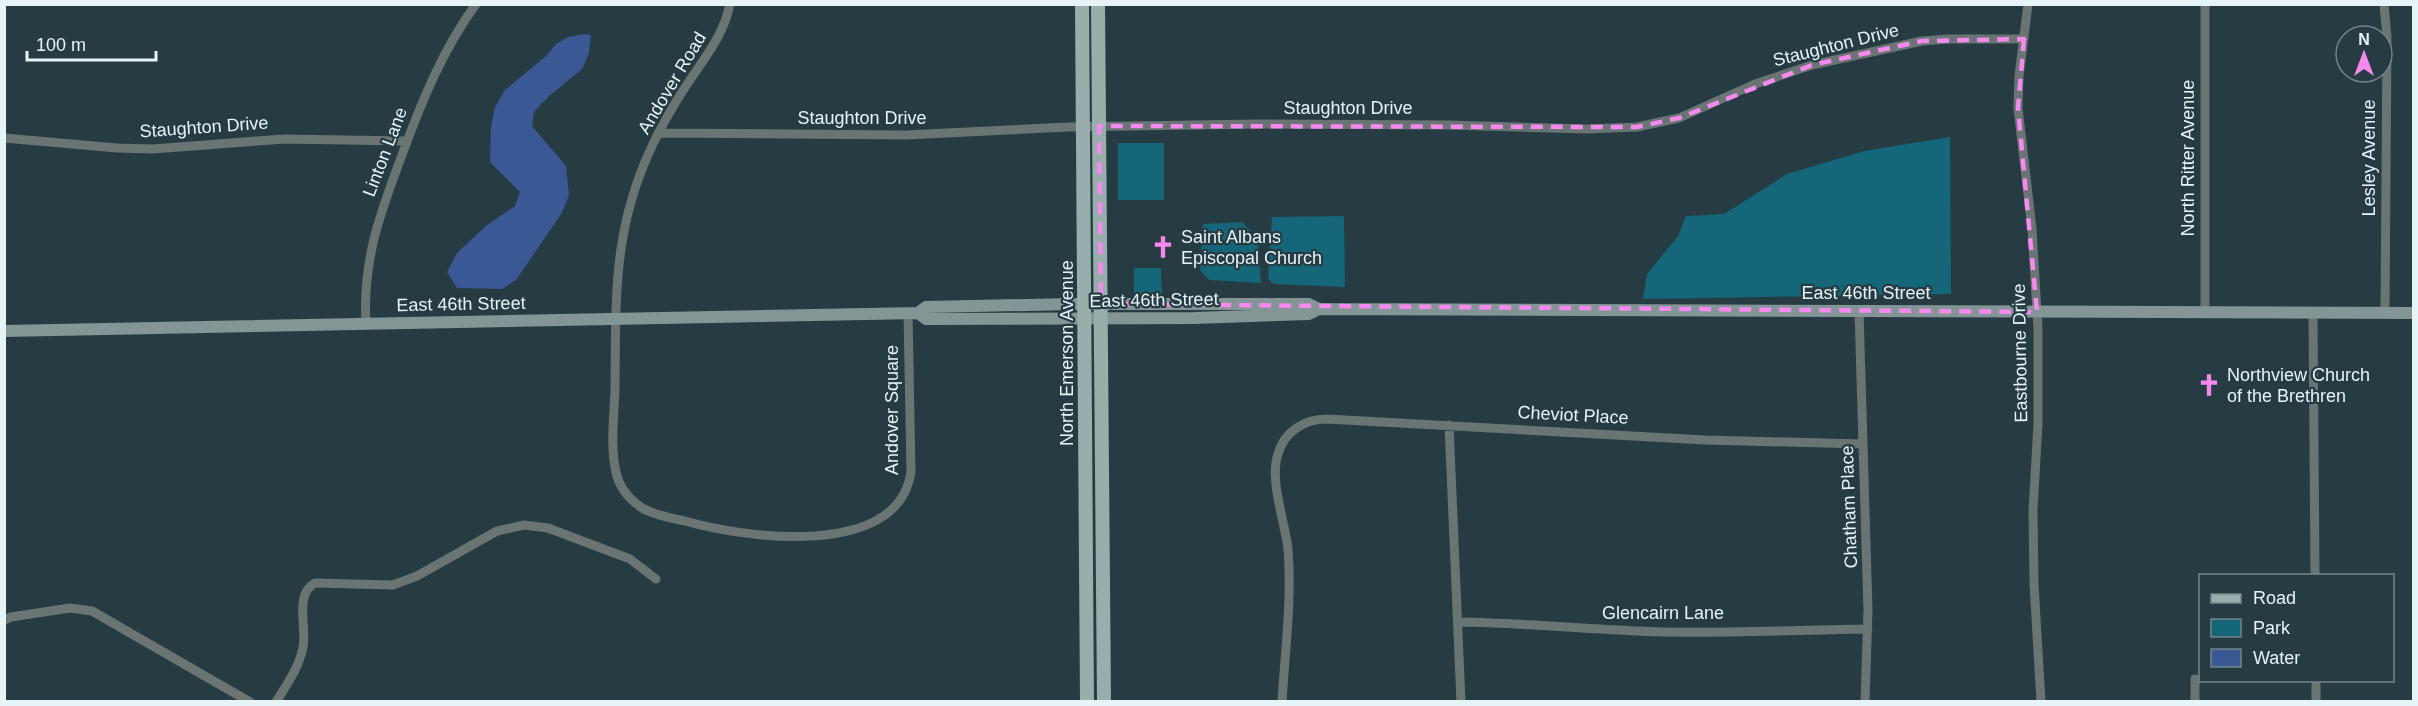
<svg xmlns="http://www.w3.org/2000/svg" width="2418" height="706" font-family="Helvetica,sans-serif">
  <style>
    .green { fill: #156678 }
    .water { fill: #3a5994 }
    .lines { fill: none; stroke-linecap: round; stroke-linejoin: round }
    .minor { stroke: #697473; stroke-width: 9 }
    .secondary { stroke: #839594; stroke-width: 12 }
    .primary { stroke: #97aead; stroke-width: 14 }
    .marked { fill: none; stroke: #f689ee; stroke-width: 4.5; stroke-dasharray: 12 8; stroke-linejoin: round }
    .labels { text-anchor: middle; stroke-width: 4.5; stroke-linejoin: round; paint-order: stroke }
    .street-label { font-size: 18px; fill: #e6f3f7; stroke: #263c42 }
    .poi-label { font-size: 18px; fill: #e6f3f7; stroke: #263c42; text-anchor: start }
  </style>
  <rect width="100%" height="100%" fill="#263c42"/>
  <path class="green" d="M1950,137L1951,294L1643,299L1647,274L1678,236L1686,216L1724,214L1787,174L1864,151Z
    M1118,143H1164V200H1118Z
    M1344,216L1345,287L1274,284L1268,279L1272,217Z
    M1242,222L1258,239L1261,283L1209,280L1200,270L1203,224Z
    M1134,268H1161L1162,294H1134Z"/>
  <path class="water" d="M584,34L591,35L589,53L582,69L548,97L534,112L532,126L566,166L569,196L561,214L516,280L502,289L457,288L447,272L457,253L487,225L515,206L520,192L490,162L491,127L495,107L505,90L546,56L556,44L568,37Z"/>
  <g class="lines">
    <path class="minor" d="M730,4C724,34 706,56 690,80C679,96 669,113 660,130C612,221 616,292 615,390C614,416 610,447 616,472C619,487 629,499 642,508C654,515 671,518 685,521C744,538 898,560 911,472L908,313
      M2028,4L2019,76L2018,108L2032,229L2038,329V424L2033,510L2034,584L2041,702
      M2384,4L2387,37L2385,313
      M658,133L906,135L1068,127L1256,124L1447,125L1587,129L1637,127L1679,118L1755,84L1812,65L1922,41L1948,39H2024
      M4,138L117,148L153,149L284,139L407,141
      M1859,311L1868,610L1865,702
      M2205,312V4
      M2313,313L2315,576
      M366,324C362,258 382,208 405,147C424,96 444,48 476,4
      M1449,425L1461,702
      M4,620L11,617L70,608L92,611L250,702
      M1458,622C1527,623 1595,630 1663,632C1731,633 1800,630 1868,629
      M2195,679V702
      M2316,680V702
      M276,702C287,684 299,668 303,647C307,627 294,594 315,583L393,585L417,576L497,531L524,525L548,528L630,559L656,579
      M1282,702C1285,651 1292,600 1288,549C1285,522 1269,480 1278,454C1284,432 1304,419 1327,419L1705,440L1863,444"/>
    <path class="secondary" d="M918,313L926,319L1194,318L1309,314L1319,309
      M4,331L918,313L926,307L1072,304H1309L1319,309L2414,313"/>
    <path class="primary" d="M1082,4L1087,702
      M1098,4L1104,702"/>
  </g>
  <path class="marked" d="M2024,39L2018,108L2037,312L1101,304L1099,126L1637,127L1679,118L1812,65L1922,41Z"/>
  <defs>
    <g id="church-bare" transform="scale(1.8)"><path d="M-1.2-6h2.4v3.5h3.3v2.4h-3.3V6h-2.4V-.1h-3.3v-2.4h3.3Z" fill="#f689ee" stroke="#263c42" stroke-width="2.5" paint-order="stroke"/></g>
  </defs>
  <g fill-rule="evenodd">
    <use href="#church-bare" x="1163" y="247"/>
    <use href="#church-bare" x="2209" y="385"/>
  </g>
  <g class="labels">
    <g class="street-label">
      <text transform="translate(1836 45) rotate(-14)" y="6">Staughton Drive</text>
      <text transform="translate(672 83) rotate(-59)" y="6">Andover Road</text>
      <text x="1348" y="114">Staughton Drive</text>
      <text x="862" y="124">Staughton Drive</text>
      <text transform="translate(204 127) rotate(-4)" y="6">Staughton Drive</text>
      <text transform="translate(385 152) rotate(-69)" y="6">Linton Lane</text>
      <text transform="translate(2188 158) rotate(-90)" y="6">North Ritter Avenue</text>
      <text transform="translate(2369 158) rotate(-90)" y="6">Lesley Avenue</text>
      <text x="1866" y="299">East 46th Street</text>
      <text transform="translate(1154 300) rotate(-1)" y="6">East 46th Street</text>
      <text transform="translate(461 304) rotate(-1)" y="6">East 46th Street</text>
      <text transform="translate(1067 353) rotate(-90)" y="6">North Emerson Avenue</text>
      <text transform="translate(2020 353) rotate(-91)" y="6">Eastbourne Drive</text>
      <text transform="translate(892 410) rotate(-90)" y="6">Andover Square</text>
      <text transform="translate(1573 415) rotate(3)" y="6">Cheviot Place</text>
      <text transform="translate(1849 507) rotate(-92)" y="6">Chatham Place</text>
      <text x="1663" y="619">Glencairn Lane</text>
    </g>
    <g class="poi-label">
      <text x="1181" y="243">Saint Albans<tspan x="1181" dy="21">Episcopal Church</tspan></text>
      <text x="2227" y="381">Northview Church<tspan x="2227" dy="21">of the Brethren</tspan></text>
    </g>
  </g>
  <rect width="2418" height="706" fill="none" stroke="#e6f3f7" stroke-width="12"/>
  <rect x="2199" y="574" width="195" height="108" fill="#263c42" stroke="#73858a" stroke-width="1.5"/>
  <rect x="2211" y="594" width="30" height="9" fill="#97aead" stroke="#73858a" stroke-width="1.5"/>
  <text x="2253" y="604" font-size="18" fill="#e6f3f7">Road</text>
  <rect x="2211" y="619" width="30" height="18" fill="#156678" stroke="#73858a" stroke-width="1.5"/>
  <text x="2253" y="634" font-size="18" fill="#e6f3f7">Park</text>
  <rect x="2211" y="649" width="30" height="18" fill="#3a5994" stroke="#73858a" stroke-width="1.5"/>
  <text x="2253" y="664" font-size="18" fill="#e6f3f7">Water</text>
  <g transform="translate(2364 54)"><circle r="28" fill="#263c42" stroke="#73858a" stroke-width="1.5"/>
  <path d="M0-4.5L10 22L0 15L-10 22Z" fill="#f689ee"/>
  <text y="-9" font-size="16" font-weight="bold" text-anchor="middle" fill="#e6f3f7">N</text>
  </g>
  <path d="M27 51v9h129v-9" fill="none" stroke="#e6f3f7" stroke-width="3"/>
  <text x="36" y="51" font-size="18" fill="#e6f3f7" stroke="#263c42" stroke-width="4.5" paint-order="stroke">100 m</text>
</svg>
